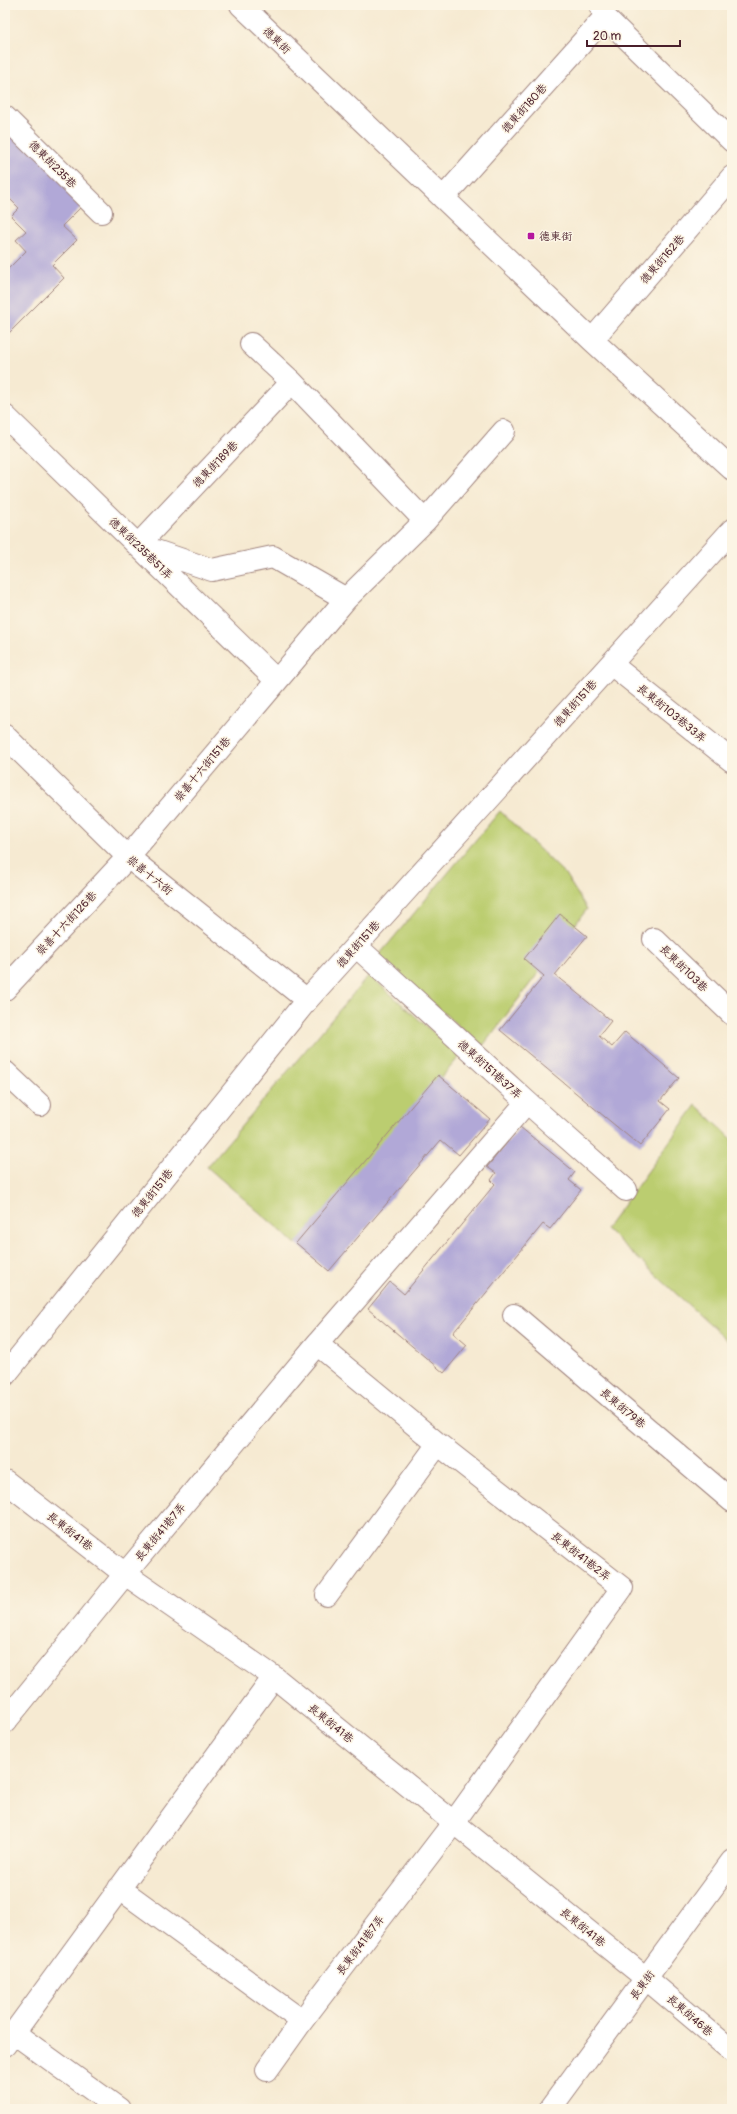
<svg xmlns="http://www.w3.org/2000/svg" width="737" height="2114" font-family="Pangolin,'LXGW WenKai TC',sans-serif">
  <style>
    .green { fill: #bbcd70; stroke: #82764e }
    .building { fill: #b1a8d7 }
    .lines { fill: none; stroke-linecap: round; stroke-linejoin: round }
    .minor-casing { stroke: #a0847e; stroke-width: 24 }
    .minor { stroke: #fff; stroke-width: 22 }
    .poi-dot { fill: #b5179e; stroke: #fcf5e5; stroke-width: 1.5 }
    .labels { text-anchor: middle; stroke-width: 3; stroke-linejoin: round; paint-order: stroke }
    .street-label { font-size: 11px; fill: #4a1f2b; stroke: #fcf5e5 }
    .poi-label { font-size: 11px; fill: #4a1f2b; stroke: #fcf5e5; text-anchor: start }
  </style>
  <rect width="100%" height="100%" fill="#fcf5e5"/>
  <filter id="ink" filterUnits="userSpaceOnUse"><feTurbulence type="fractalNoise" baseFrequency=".025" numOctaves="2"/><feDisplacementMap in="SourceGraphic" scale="8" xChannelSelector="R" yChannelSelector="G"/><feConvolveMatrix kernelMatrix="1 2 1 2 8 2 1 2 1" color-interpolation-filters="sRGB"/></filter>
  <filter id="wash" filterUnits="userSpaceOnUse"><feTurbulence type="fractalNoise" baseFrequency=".012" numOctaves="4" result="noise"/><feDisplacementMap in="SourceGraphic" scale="16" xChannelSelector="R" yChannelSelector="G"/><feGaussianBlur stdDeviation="0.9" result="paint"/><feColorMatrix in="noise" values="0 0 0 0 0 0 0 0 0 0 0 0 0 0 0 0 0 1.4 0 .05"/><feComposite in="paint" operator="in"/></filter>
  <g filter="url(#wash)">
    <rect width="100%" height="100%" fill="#f6ead2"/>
    <path class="green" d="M500,811L565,874L587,909L482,1047L379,955Z
      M369,975L460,1056L296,1244L207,1167Z
      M696,1105L732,1139V1345L606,1229Z"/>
    <g id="blocks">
      <path class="building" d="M5,119L87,201L62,226L77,240L52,265L64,278L5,337V272L26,251L16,240L26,231L11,216L19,208L5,194Z
        M560,914L587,936L555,975L611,1021L599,1036L612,1047L625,1032L679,1078L660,1101L670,1109L640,1146L500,1030L544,976L524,959Z
        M438,1075L490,1119L459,1155L441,1140L329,1271L296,1243Z
        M520,1127L575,1172L569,1180L581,1190L550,1229L543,1224L453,1333L467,1345L444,1373L368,1309L390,1282L404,1294L495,1184L491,1180L496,1173L487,1167Z"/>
    </g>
  </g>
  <g filter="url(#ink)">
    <use href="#blocks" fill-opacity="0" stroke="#a0847e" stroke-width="1"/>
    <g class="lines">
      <g class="minor-casing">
        <path id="minor" d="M241,5L592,340L732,469
          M600,5L605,17L732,141
          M5,117L101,212
          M443,198L605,17
          M592,340L732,177
          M251,344L292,382L425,521
          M292,382L138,545L212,570L273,557L346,599
          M5,416L276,680
          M611,664L732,761
          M5,736L128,857L307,1000
          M654,939L732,1014
          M356,946L527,1102L626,1190
          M5,989L128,857L346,599L425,521L504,431
          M5,1072L40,1105
          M514,1315L732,1501
          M5,1375L307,1000L732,530
          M5,1481L125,1574L274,1677L647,1979L732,2051
          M327,1595L438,1444
          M5,1722L125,1574L317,1344L527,1102
          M119,1888L302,2021
          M14,2033L119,2109
          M5,2045L274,1677
          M267,2070L302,2021L454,1822L622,1588L438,1444L317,1344
          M550,2109L732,1861"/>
      </g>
      <use href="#minor" class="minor"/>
    </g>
  </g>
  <rect class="poi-dot" x="527" y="232" width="8" height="8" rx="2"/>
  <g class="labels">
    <g class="street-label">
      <text transform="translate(277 40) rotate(44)" y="4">德東街</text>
      <text transform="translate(524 108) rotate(-48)" y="4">德東街180巷</text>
      <text transform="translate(53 164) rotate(45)" y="4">德東街235巷</text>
      <text transform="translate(662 259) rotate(-49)" y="4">德東街162巷</text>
      <text transform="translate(215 464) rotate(-46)" y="4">德東街189巷</text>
      <text transform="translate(141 548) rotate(44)" y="4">德東街235巷51弄</text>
      <text transform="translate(575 703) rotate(-48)" y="4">德東街151巷</text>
      <text transform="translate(672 713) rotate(39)" y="4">長東街103巷33弄</text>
      <text transform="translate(202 769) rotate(-50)" y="4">崇善十六街151巷</text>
      <text transform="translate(150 875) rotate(39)" y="4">崇善十六街</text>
      <text transform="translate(66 923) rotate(-47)" y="4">崇善十六街126巷</text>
      <text transform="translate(358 944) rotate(-48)" y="4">德東街151巷</text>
      <text transform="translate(684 968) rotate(44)" y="4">長東街103巷</text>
      <text transform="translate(490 1069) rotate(42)" y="4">德東街151巷37弄</text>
      <text transform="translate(152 1193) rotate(-51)" y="4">德東街151巷</text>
      <text transform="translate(623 1408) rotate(40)" y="4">長東街79巷</text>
      <text transform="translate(70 1531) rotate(38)" y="4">長東街41巷</text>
      <text transform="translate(160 1532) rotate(-50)" y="4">長東街41巷7弄</text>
      <text transform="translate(581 1556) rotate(38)" y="4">長東街41巷2弄</text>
      <text transform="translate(331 1723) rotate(39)" y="4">長東街41巷</text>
      <text transform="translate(583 1927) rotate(39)" y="4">長東街41巷</text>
      <text transform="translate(360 1945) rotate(-53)" y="4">長東街41巷7弄</text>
      <text transform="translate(642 1985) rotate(-54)" y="4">長東街</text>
      <text transform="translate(690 2015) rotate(41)" y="4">長東街46巷</text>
    </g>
    <g class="poi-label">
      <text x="539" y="240">德東街</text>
    </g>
  </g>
  <rect width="737" height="2114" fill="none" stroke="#fcf5e5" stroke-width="20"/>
  <path d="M587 40v6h93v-6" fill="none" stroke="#4a1f2b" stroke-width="2"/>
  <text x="593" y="40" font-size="12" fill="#4a1f2b" stroke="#fcf5e5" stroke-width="3" paint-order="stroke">20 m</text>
</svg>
